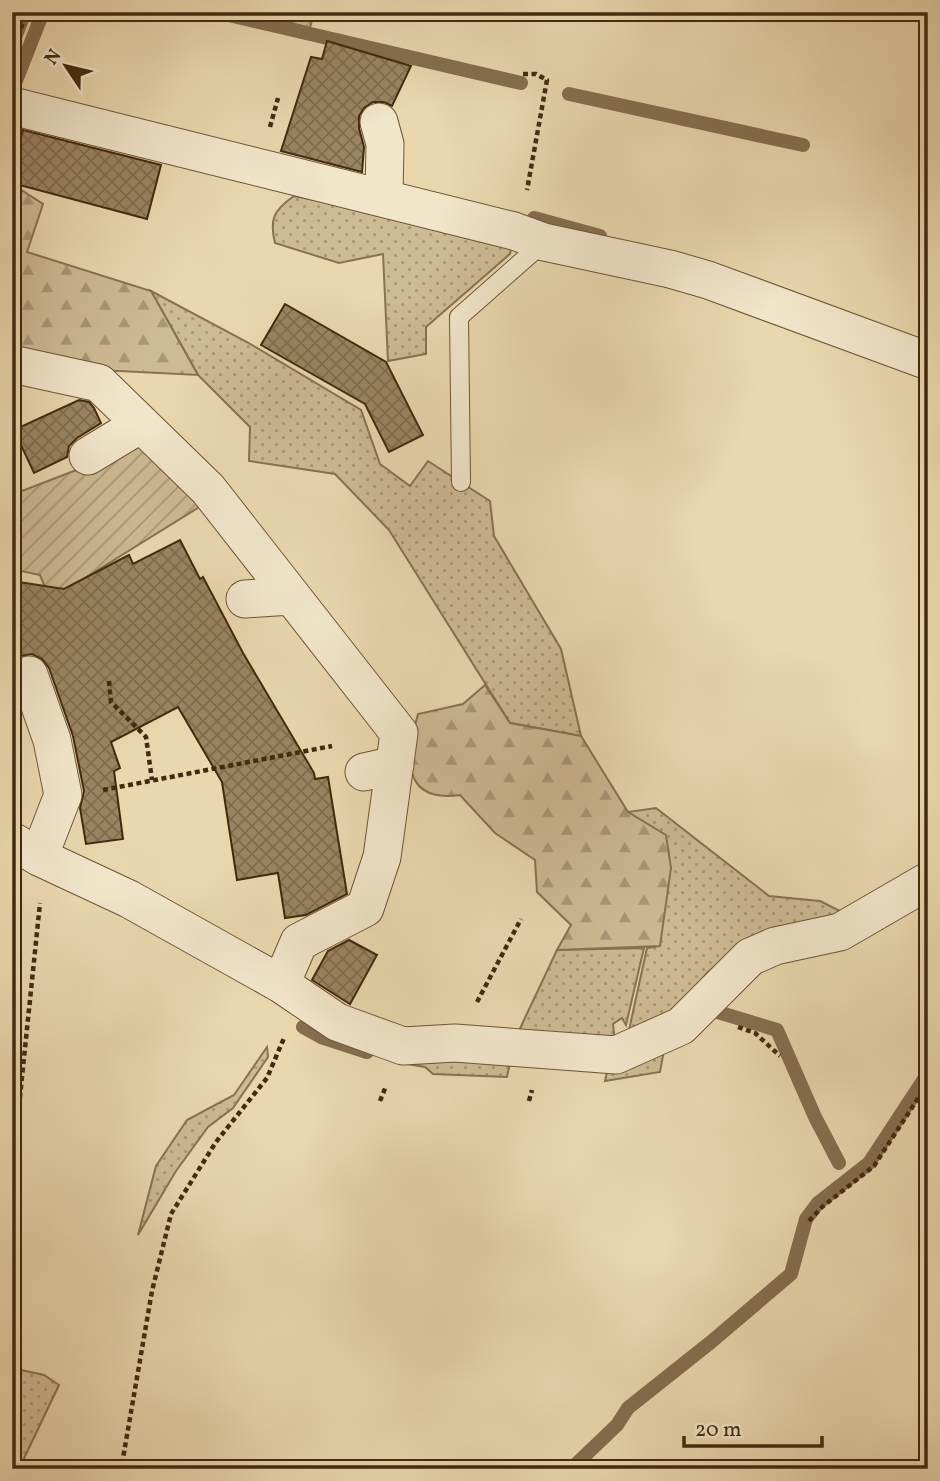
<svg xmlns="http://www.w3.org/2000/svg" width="940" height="1481" font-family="Vollkorn,serif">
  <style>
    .grass { fill: url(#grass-dots); stroke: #887250; stroke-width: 2 }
    .forest { fill: url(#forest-firs); stroke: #887250; stroke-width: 2 }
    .garden { fill: url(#garden-furrows); stroke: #887250; stroke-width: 2 }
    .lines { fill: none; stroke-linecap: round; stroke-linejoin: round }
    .stream { stroke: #856e4e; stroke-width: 14 }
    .building { fill: url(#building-cross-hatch); stroke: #432a0e; stroke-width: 2 }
    .service-casing { stroke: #6d5536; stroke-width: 20 }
    .minor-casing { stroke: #6d5536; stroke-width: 39 }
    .path { stroke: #432a0e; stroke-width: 4.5; stroke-dasharray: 5 3.5; stroke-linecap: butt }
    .service { stroke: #f1e5ca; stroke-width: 18 }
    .minor { stroke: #f1e5ca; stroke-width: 37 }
  </style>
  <defs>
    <pattern id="grass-dots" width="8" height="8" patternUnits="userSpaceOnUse" patternTransform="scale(1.75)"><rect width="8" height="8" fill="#ceba93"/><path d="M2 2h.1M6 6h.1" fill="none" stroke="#a99776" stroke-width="1.8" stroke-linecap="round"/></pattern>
    <pattern id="forest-firs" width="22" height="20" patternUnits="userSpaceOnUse" patternTransform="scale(1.75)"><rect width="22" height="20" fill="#ceba93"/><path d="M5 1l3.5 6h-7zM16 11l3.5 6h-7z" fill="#a99776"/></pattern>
    <pattern id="garden-furrows" width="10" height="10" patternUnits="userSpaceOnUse" patternTransform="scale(1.75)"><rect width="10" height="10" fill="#ceba93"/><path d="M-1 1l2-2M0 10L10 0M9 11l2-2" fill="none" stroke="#a99776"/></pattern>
    <pattern id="building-cross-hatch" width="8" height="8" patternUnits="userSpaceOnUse" patternTransform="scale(1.75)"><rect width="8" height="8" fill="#9a8461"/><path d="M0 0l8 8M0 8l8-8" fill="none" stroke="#7f6c4e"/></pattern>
  </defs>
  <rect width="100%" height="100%" fill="#ead7ae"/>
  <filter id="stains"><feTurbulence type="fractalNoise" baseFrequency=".00286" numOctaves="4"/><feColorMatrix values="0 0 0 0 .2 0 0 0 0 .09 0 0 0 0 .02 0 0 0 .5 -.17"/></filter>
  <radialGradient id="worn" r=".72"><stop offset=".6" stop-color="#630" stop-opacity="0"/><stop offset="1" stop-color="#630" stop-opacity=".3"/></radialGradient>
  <path class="grass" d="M294,196L513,239L510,254L426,327V354L388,361L383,254L339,263L275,243C269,219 274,210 294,196Z
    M151,291L247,342L361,410L380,464L410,486L428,461L490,501L494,536L561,649L581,736L510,723L389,530L335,474L249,461L250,427L198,375Z
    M656,808L769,896L820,901L850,916L753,936L708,972L669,1018L629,1030L647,948L660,946L663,910L628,812Z
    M644,948L626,1025L622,1018L613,1024L615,1042L515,1039L557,950Z
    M665,1045L660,1072L605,1081L608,1067Z
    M267,1047L268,1057L233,1108L208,1127L176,1171L138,1235L156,1166L187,1120L234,1095Z
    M511,1058L507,1077L433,1074L425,1067L407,1064Z
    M12,1368L44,1375L59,1385L19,1469H12Z"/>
  <path class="forest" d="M12,184L43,204L27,252L151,291L198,375L99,370L12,349Z
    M485,685L510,723L581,736L628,812L666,835L671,868L660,946L557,950L571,925L537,892L535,860L495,833L460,795C400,803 406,755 418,714L463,704Z"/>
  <path class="garden" d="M250,12H314L310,28Z
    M139,437L201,506L85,578L61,625L40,575L12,569V470L22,491L92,464Z"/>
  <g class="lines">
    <path class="stream" d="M216,12L521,83
      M12,45L25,12
      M12,91L43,12
      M569,94L803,145
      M534,218L600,236
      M711,1010L777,1030L815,1117L839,1163
      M303,1027L321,1037L367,1052
      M571,1469L617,1425L628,1408L711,1342L791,1274L806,1219L818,1203L869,1163L928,1073"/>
  </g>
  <path class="building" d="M327,41L411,66L392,106L384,102H373L364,108L359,116V128L364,147L362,172L281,151L311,57L322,59Z
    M23,130L161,165L147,219L12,183V171Z
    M285,304L386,362L423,435L389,452L365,404L261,345Z
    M79,400L89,402L94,408L101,423L77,438L69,446L67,457L34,473L14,430Z
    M180,540L200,579L203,577L243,653L314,773L315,779L328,777L347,894L306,915L285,918L278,873L237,880L222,782L178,707L111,742L120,768L114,771L123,839L86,844L80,808L84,791L73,736L49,668L42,659L32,654L21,656L12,663V581L64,589L129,555L133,564Z
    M349,940L377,955L350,1004L312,980L328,951Z"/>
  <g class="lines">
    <g class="service-casing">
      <path id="service" d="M461,482L459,317L544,242"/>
    </g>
    <g class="minor-casing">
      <path id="minor" d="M12,106L514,231L544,242L670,269L708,280L928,361
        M379,122L385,144L384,198
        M12,364L99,383L208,489L399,733L382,857L365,908L299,942L281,984L129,899L39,857L12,841
        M88,456L141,424
        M245,599L291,596
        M29,675L52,740L63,795L39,857
        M364,772L395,765
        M281,984L337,1022L403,1046L455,1043L616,1055L681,1026L750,957L775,946L840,932L928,881"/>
    </g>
    <path class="path" d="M12,52L27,12
      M523,74H536L547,80L527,190
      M270,127L278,98
      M109,681L111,702L146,737L152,780
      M103,790L332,746
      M477,1002L521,919
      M738,1027L755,1033L780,1056
      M380,1101L386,1086
      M529,1101L532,1090
      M12,1174L40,903
      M809,1221L822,1207L874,1166L928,1083
      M122,1464L152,1291L171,1214L216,1142L267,1078L284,1038"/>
    <use href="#service" class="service"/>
    <use href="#minor" class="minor"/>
  </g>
  <rect width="940" height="1481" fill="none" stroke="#ead7ae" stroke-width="42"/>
  <rect x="14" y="14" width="912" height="1453" fill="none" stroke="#432a0e" stroke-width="3.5"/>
  <rect x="21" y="21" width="898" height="1439" fill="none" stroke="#432a0e" stroke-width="2"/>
  <g transform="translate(66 66) rotate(305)" stroke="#f1e5ca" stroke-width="5" paint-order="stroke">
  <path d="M0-5L12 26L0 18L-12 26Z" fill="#432a0e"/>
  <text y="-10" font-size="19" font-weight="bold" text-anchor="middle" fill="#432a0e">N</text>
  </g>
  <path d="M684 1436v10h138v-10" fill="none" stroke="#432a0e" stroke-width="3.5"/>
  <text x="695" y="1436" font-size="21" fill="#432a0e" stroke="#f1e5ca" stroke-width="5" paint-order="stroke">20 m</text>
  <rect width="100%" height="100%" filter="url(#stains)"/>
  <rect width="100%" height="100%" fill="url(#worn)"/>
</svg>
